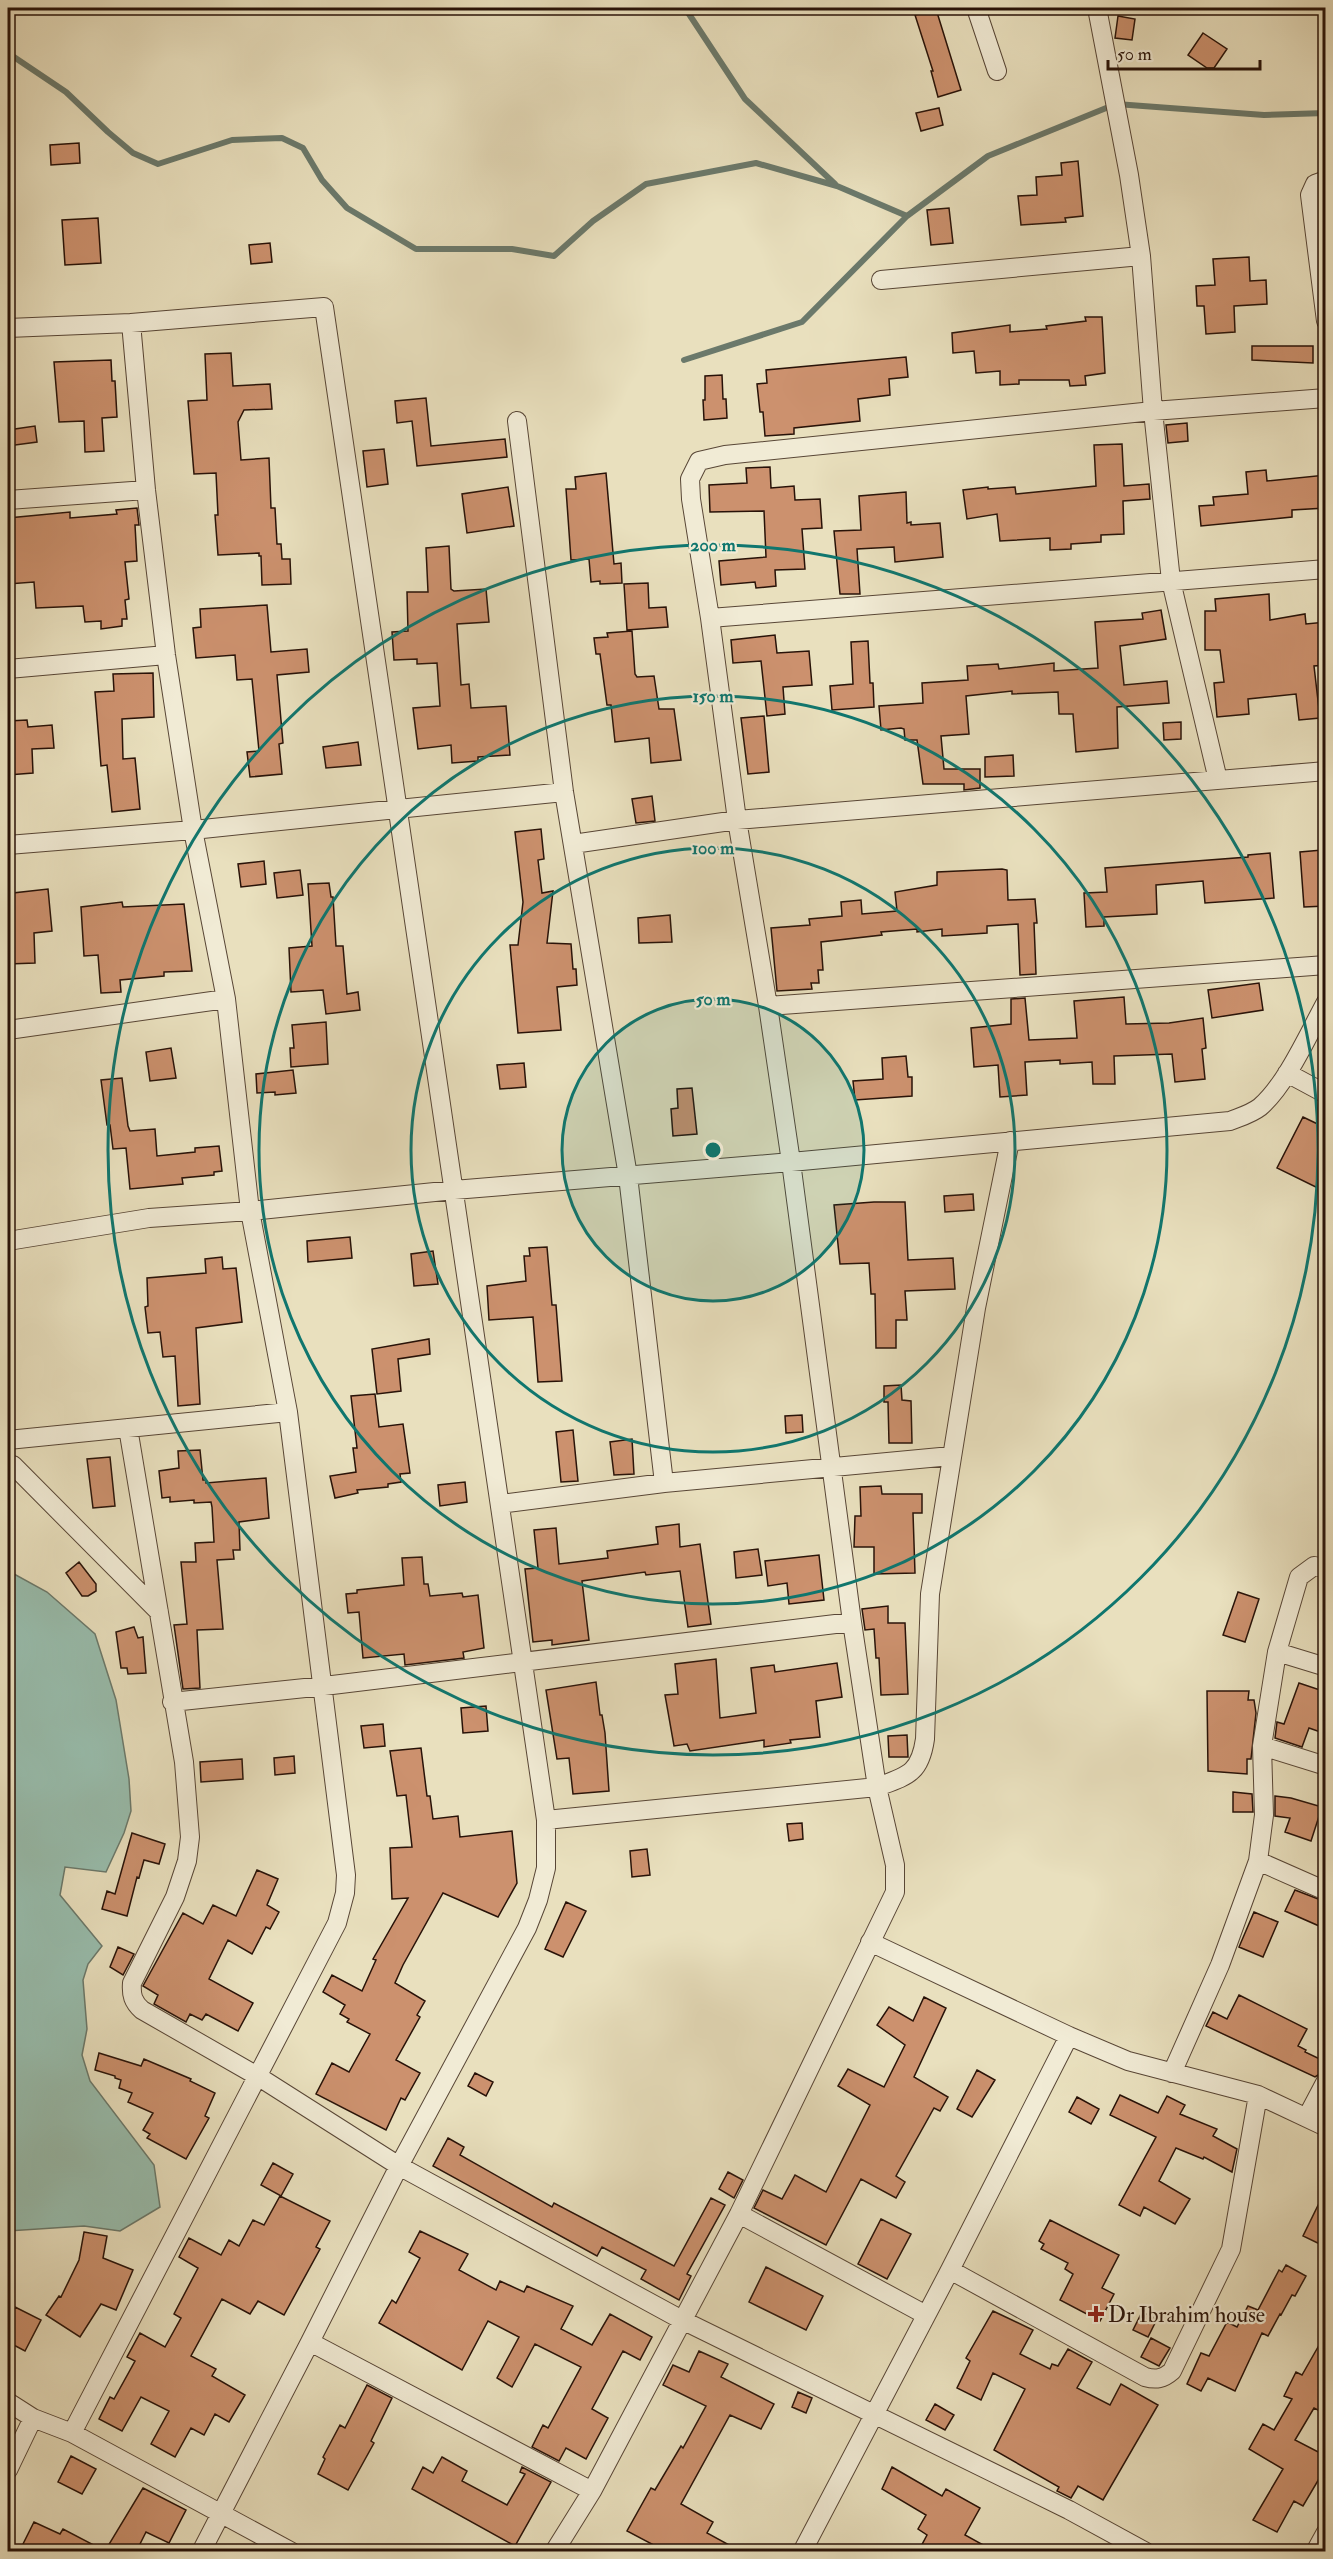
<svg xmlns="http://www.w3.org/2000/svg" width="1333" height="2559" font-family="'IM FELL Double Pica',serif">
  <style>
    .water { fill: #98bdad; stroke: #6b796b; stroke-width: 1.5 }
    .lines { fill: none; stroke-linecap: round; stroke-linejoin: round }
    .stream { stroke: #6b796b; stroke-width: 6 }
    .building { fill: #cc916e; stroke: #281208; stroke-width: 1.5 }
    .minor-casing { stroke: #584636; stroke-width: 20 }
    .minor { stroke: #f1ebd5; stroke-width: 18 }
    .ring { fill: none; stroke: #0f766e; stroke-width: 3 }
    .poi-dot { fill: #8f2418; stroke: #f1ebd5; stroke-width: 2 }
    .labels { text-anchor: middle; stroke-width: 4.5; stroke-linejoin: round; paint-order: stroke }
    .poi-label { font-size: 22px; fill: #281208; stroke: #f1ebd5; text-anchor: start }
    .centre { fill: #0f766e; stroke: #f1ebd5; stroke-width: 3 }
    .ring-label { font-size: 18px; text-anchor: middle; font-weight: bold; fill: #0f766e; stroke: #f1ebd5; stroke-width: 4.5; stroke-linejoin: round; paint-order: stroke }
  </style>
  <rect width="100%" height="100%" fill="#e9e0be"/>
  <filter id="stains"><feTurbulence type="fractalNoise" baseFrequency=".00333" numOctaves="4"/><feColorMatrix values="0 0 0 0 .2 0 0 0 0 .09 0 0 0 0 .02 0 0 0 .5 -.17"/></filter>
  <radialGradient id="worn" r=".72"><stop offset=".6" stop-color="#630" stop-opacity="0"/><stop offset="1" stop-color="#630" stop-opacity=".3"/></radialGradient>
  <path class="water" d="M8,1548L14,1574L47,1592L95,1634L116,1700L129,1779L131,1811L124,1833L106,1872L65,1867L60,1895L102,1946L88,1964L83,1980L87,2029L82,2055L90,2081L154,2165L160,2207L120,2231L84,2226L8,2231Z"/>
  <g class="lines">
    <path class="stream" d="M685,8L745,99L835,184
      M8,53L66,92L108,132L133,153L158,164L232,140L282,138L303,148L322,180L347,208L416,249H512L554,256L593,221L646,184L756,163L837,186L907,216L988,156L1116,104L1264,115L1326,113
      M684,360L802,322L907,216"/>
  </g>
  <path class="building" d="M936,9L961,90L938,97L931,71H933L915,15Z
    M1118,16L1135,19L1132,40L1115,38Z
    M1203,33L1227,49L1214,68H1207L1188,55Z
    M939,108L943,125L921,131L916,113Z
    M79,143L80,163L51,165L50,145Z
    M1078,161L1083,216L1065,218L1066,222L1021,225L1018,196L1037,195L1036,177L1062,175L1061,163Z
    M949,208L953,243L931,245L927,210Z
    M98,218L101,263L65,265L62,220Z
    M270,243L272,262L251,264L249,245Z
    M1249,257L1250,281L1266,280L1267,304L1234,306L1235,332L1206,334L1204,306H1197L1196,286L1215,285L1213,259Z
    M1085,317H1102L1105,373L1085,376L1086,385L1070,386L1069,380H1019V384L1000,385V371L976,373L974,351L953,353L952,333L1010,325V332L1047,329L1046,326L1086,321Z
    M1252,346H1313V363L1252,360Z
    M231,353L233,386L270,384L272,409L244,410L238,422L241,460L269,458L271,508H275L277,544H281L282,559H290L291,584L262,585L261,556H259V553L218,555L215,515H218L216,473L194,474L188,401L207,400L205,354Z
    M906,357L908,377L889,379L890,395L858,399L860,421L794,428V434L765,436L763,412H760L757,384L767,383L766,370Z
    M111,360L112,381H115L117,417L102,418L104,451L85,452L84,421L59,422L54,362Z
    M722,375L723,399H726L727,418L704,420L703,400H705V376Z
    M426,398L431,446L505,439L507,457L417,466L412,421L397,423L395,401Z
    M1187,423L1188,441L1168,443L1166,425Z
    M35,426L37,442L8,446V430Z
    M1122,444L1124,486L1149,484L1150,499L1123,501L1124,534L1101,535V542L1071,544V549L1050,550V538L1000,541L997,514L967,519L963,490L988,487V489L1015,487L1016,494L1096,486L1094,445Z
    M384,449L388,484L367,487L363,451Z
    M770,467L771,488L794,486L795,500L820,499L822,528L802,529L805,569L775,570L776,586L756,588L755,582L721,585L719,561L766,557L764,511L710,512L709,485L747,483L746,468Z
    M1266,470L1267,481L1326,475V508L1292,510V517L1201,526L1199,506L1214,505L1213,497L1248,494L1246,472Z
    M606,473L614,564L621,563L622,583L600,584V581L591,582L589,559L571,560L566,489H576L575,477Z
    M508,487L514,526L467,533L462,494Z
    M906,492L907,523L911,522V525L940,523L943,557L895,562L894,547L857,549L860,594H840L834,531L861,530L859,496Z
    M137,508L139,525H135L137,561L125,562L129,599L125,600L127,619H122V626L101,629V621L85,622L83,606L36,608L34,582L8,584V518L70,512V518L117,514L116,510Z
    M449,546L451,589L454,591L486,589L489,622L457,624L461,685L469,684L471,708L506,706L510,755L478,757V761L452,763L451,745L418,749L413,708L440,706L437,663L417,664V659L394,660L392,632L408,631L407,592H428L426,548Z
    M648,583L649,608L666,607L668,627L627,630L624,584Z
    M1269,594L1270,620L1305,614L1306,624L1326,622V665L1314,666L1320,718L1299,720L1296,694L1248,699L1249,714L1217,717L1214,683L1224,682L1220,650H1205V611H1216L1215,599Z
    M267,605L271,652L307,649L309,672L277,675L283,743L279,744L282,774L250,777L247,752L259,751L252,679L237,680L235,655L196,658L193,628L201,627L200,609Z
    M1161,610L1166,639L1120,646L1124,685L1167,681L1169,703L1117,707L1118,748L1076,752L1073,714H1059L1058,692L1012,694V691L966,696L969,734L941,736L944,769H980V788L964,790V784H923L917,740H905L904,729L901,728L881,730L879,706L923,703L922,683L968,680L967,666L998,664L999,669L1054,663V671L1098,668L1095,622L1143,619L1142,613Z
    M632,631L635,674L637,677L654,676L659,709H674L681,760L651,763L649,738L615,742L611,705H607L600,654H596L594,638L608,637L607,633Z
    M775,635L777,653L809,651L812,685L783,687L785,714L767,716L761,661L733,663L731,640Z
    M868,641L870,683H873L874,707L832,710L830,686L853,684L851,642Z
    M153,673L154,717L122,719L123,759L135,758L140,809L112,812L107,765L101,766L95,692L114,691L113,674Z
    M764,716L769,772L748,774L741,718Z
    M27,720L28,727L52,725L54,748L32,749L33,773L8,775V721Z
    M1181,722V739L1164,740L1163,723Z
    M358,742L361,765L326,768L323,747Z
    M1013,755L1014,776L985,777V757Z
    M652,796L655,821L636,823L632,799Z
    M541,829L544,859L538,860L542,893L553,891L547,943L571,944L573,969H576L577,985L557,987L561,1030L518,1033L510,945H518L523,902L515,832Z
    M1322,850L1326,875V906L1304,907L1300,852Z
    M1270,853L1274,898L1205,903L1203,881L1156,885L1157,914L1104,917V926L1086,927L1084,893L1107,892L1105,868L1248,857V855Z
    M264,861L266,884L241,887L238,864Z
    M1002,869L1007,870L1008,900L1035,899L1037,923H1034L1036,974L1020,975L1018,924L987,926V933L958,935L942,936V929L917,932V929L881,932L882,935L821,942L823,970H818L819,983H811L812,989L777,991L771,928L810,925L809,919L842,916L841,902L861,900L862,914L897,911L895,892L937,885V872Z
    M300,870L303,895L277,898L274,873Z
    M329,883L331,897H333L336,946H343L347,994L358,992L360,1010L326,1014L323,990L291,992L289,948L312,946L308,884Z
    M48,889L52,931L34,933L35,963L8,964V899H14L13,893Z
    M122,902L123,907L184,904L192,971L164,972V976L120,980L121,992L101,993L98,955L84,956L81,907Z
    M670,915L672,942L639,943L638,918Z
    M1259,983L1263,1010L1212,1018L1208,990Z
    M1124,997L1126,1024L1169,1023L1203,1018L1206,1048L1202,1049L1205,1079L1175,1082L1172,1054L1114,1056L1115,1084H1093L1092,1062L1060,1064V1060L1025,1062L1027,1095L1000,1097L998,1065L974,1067L971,1028L1011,1024V999L1025,998L1029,1040L1077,1038L1074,1001Z
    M326,1022L328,1064L291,1067L290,1048H294L292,1025Z
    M171,1048L176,1078L150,1081L146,1052Z
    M906,1056L908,1077H912V1096L855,1100L853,1081L883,1079L882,1058Z
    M524,1063L526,1087L500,1089L497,1065Z
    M293,1070L296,1093L275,1095V1092L257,1093L256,1074Z
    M122,1078L128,1126L130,1131L155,1129L157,1156L195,1152V1148L219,1146L222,1171L214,1172V1175L182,1178L183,1184L130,1189L126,1148L113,1149L110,1125H107L101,1080Z
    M692,1088L697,1134L673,1136L671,1109L678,1108L677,1089Z
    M1303,1117L1326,1128V1192L1277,1168Z
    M973,1194L974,1210L945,1212L944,1196Z
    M874,1202H905L908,1260L953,1258L955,1289L905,1291L907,1320H896V1348H876L875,1294H871L869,1263L840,1264L834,1205Z
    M350,1237L352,1258L308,1262L307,1241Z
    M547,1247L552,1305H556L562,1381L538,1382L533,1317L489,1320L487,1286L526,1281L524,1256H530L529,1248Z
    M433,1251L438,1284L414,1286L411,1254Z
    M222,1257L223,1269L236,1268L242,1322L196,1328L200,1404L178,1406L175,1356L163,1357L160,1332L148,1333L145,1307L148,1306L147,1278L206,1273L205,1259Z
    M429,1339L430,1354L398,1359L401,1391L377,1394L372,1349Z
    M901,1385L902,1400L911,1401L912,1443H889L888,1402H884V1386Z
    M375,1394L379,1427L403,1424L410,1473L400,1474L401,1482L388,1484V1487L357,1490L358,1493L335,1498L330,1476L356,1472L353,1448H357L351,1396Z
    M802,1415L803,1432L786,1433L785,1416Z
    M573,1430L578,1481L561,1482L556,1432Z
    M632,1439L634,1474L614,1475L610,1442Z
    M200,1450L203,1480H206V1483L266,1478L269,1518L239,1522L240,1550H233L234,1559L217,1560L223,1629L197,1630L200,1688L183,1689L174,1625L187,1624L181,1562H196L195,1543L214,1542L212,1507L211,1502L194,1503V1500L170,1502V1497L162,1498L159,1471L179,1468L178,1451Z
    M110,1457L115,1506L93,1508L87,1459Z
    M465,1482L467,1502L440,1506L438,1485Z
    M881,1486L882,1494H922V1513H913L915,1573L874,1574V1547H854L855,1516H861L860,1487Z
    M679,1524L680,1547L700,1544L711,1624L688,1627L680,1571L646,1575L645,1572L582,1581L589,1640L552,1645V1640L533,1642L525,1569L538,1568L534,1530L556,1528L559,1564L608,1558L607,1551L658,1544L656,1527Z
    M758,1549L762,1575L736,1578L734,1552Z
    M819,1555L824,1600L789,1604L787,1583L768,1586L765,1561Z
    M422,1557L424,1584H428L430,1596L462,1593L463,1597L478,1595L484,1648L463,1652L464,1658L405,1665L404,1654L363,1658L359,1612L348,1613L346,1594L357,1593V1590L404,1585L402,1558Z
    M79,1562L96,1584V1591L88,1596H82L66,1573Z
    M1238,1592L1259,1599L1245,1642L1223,1635Z
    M888,1606V1623H905L908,1694L881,1695L879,1658H876L874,1629L865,1630L862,1609Z
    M134,1627L138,1638L143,1637L146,1673L128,1674L127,1668H121L116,1632Z
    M716,1659L720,1718L756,1713L751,1668L774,1665L775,1672L837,1663L842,1697L816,1701L820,1737L790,1740L791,1743L764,1747V1740L690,1751L687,1744L674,1746L665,1695L678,1694L675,1664Z
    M596,1682L600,1715H602L605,1733L609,1791L573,1794L569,1758L557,1759L546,1690Z
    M1299,1683L1326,1692V1734L1309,1728L1302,1747L1275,1738L1277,1722L1284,1724Z
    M1207,1691H1249L1248,1700H1254L1256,1713L1251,1759H1247V1774L1208,1771Z
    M486,1706L488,1731L463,1733L461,1708Z
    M383,1724L385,1746L364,1748L361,1726Z
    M907,1735L908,1757H889L888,1736Z
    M421,1748L427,1796H430L433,1819L458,1816L460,1837L512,1831L517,1883L498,1917L443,1893L403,1965L395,1983L425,2001L417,2015L420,2017L396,2060L420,2073L405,2100L401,2098L386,2130L316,2094L332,2063L349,2072L370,2034L347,2022L349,2019L340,2014L345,2005L323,1992L332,1975L362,1991L376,1960L373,1959L408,1898L392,1899L390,1848L412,1847L406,1795L397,1796L390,1751Z
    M294,1756L295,1773L275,1775L274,1758Z
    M242,1759L243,1779L201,1782L200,1762Z
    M1233,1792L1252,1794L1253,1812H1233Z
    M1275,1796L1291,1798L1322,1807L1311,1841L1285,1832L1290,1818L1275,1816Z
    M802,1823L803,1839L789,1841L787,1824Z
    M132,1833L165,1844L159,1864L144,1860L139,1878L137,1877L127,1916L102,1909L107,1891L115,1894Z
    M647,1849L650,1875L632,1877L630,1851Z
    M257,1870L278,1879L267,1905L279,1912L270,1929L266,1927L252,1954L228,1940L209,1979L253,2003L238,2031L206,2014L202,2020L190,2014L186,2022L154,2004L158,1995L143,1986L183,1913L203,1924L213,1905L236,1916Z
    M1295,1890L1326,1902V1929L1285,1911Z
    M566,1902L586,1911L563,1957L545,1949Z
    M1254,1912L1278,1922L1263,1957L1239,1947Z
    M118,1947L134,1954L123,1975L110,1967Z
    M1239,1995L1307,2029L1298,2046L1306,2050L1305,2052L1326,2062V2070L1315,2077L1206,2026L1213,2012L1227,2019Z
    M924,1997L946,2008L914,2077L948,2097L940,2111L934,2108L896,2176L905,2182L896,2198L861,2179L826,2245L754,2208L763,2190L782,2199L795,2175L826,2192L870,2105L838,2086L848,2069L884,2087L905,2045L877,2025L889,2007L913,2021Z
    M99,2053L141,2066L144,2059L191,2079L190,2081L215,2093L205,2116L209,2118L186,2159L147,2138L150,2134L143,2130L153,2113L128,2102L132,2093L119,2088L121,2080L115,2078V2076L95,2070Z
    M977,2070L995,2080L972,2117L957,2109Z
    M475,2073L493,2082L486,2096L468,2086Z
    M1120,2095L1158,2113L1167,2096L1185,2105L1180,2114L1217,2129L1213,2136L1237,2149L1232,2172L1204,2157L1203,2159L1176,2148L1159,2181L1190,2199L1175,2224L1144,2207L1140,2216L1119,2205L1156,2137L1110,2115Z
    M1077,2097L1099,2109L1091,2124L1069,2112Z
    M448,2138L464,2147L460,2155L552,2207L554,2203L674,2266L711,2198L725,2205L687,2274L691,2276L679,2300L641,2279L646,2270L602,2247L597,2256L433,2166Z
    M273,2163L293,2174L281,2196L261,2185Z
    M728,2172L743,2180L734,2198L719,2189Z
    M1326,2189V2247L1303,2236Z
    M280,2196L330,2221L316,2247L320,2249L284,2315L258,2301L250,2314L222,2299L191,2356L216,2369L212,2376L245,2395L229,2422L215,2414L204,2435L191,2428L175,2457L151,2444L169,2411L141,2397L122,2431L99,2419L110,2397L114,2399L135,2361L127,2357L140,2333L165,2347L181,2318L174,2314L198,2268L179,2257L189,2238L221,2255L229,2240L239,2246L253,2220L264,2225Z
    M881,2219L911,2234L887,2279L858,2264Z
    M1050,2220L1119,2255L1102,2288L1114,2294L1100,2321L1060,2300L1073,2274L1065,2269L1068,2263L1041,2249L1044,2244L1039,2241Z
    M420,2231L468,2254L459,2270L496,2290L500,2281L524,2292L527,2286L573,2306L561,2329L592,2345L610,2314L652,2337L640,2360L623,2351L592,2409L608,2418L586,2459L566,2448L559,2461L532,2447L543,2425L548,2428L581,2367L535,2344L512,2387L497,2378L519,2337L488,2321L462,2370L379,2323L392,2300L396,2303L420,2258L409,2252Z
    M84,2232L107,2236L103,2258L133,2270L116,2310L101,2304L80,2337L46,2315L59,2296L61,2297L79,2260Z
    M1286,2265L1306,2276L1295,2296L1292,2295L1281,2315L1280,2314L1268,2336L1262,2333L1235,2391L1208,2378L1201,2391L1187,2384L1201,2353L1209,2356L1227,2322L1237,2327L1248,2306L1258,2310L1279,2270L1282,2272Z
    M766,2267L823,2296L806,2330L749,2302Z
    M15,2307L41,2320L25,2351L8,2342V2322Z
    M993,2311L1033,2330L1020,2354L1050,2369L1052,2364L1058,2366L1068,2349L1092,2362L1077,2388L1110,2405L1121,2384L1158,2405L1103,2500L1078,2486L1071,2498L1057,2491L1059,2487L994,2450L1025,2389L993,2373L981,2400L957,2388L970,2361L966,2358Z
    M1142,2312L1157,2319L1148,2337L1133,2330Z
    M1326,2333V2414L1314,2408L1295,2440L1326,2456V2467L1303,2506L1294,2501L1277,2532L1253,2520L1283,2469L1249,2449L1263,2424L1274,2430L1292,2399L1284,2396L1296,2372L1302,2375Z
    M1151,2338L1170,2348L1159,2366L1141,2357Z
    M699,2351L728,2364L721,2377L774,2404L761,2429L730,2415L681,2504L713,2522L707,2533L742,2552H667L627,2531L651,2488L655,2490L681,2446L683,2448L706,2406L663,2385L673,2365L689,2372Z
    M367,2385L392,2398L371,2441L374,2443L348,2490L318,2474L325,2459L323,2457L340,2425L345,2428Z
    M798,2392L812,2398L806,2413L792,2407Z
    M935,2404L954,2415L945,2430L926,2420Z
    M71,2456L96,2469L82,2494L58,2482Z
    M442,2457L467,2471L462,2481L507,2505L525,2474L520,2472L522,2467L551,2482L515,2546L412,2489L423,2467L433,2473Z
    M892,2467L942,2496L946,2489L980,2508L965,2535L996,2552H918L927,2535L918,2529L926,2515L882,2489Z
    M143,2488L186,2510L169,2543L146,2532L136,2552H19L34,2522L60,2534L63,2529L105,2551Z"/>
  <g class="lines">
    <g class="minor-casing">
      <path id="minor" d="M976,8L997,71
        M1097,8L1129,175L1141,256L1153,411L1171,581L1218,780
        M1326,180L1315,184L1310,195L1326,321
        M881,280L1141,256
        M8,328L131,323L324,307L546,1820V1868L538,1900L527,1928L399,2166L310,2342L201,2552
        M517,421L564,792L628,1176L664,1483
        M8,500L146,490
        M710,618L1326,569
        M8,669L166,655
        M573,844L737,820L1326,771
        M8,845L193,830L564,792
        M768,1006L1326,965
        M8,1030L226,999
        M1287,1073L1326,1094
        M8,1241L149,1218L250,1211L454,1190L791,1162L1230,1121C1240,1117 1251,1114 1260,1107C1286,1085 1309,1033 1326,1002
        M128,1428L184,1762L190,1837L187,1861L175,1897L132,1983C131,1995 133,2002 142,2010L259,2077L399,2166L682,2320L1069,2510L1146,2552
        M8,1440L288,1412
        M8,1464L13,1465L159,1612
        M500,1504L664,1483L951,1456
        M1277,1652L1326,1667
        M172,1702L324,1686L852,1622
        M1262,1746L1326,1766
        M546,1820L877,1787C907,1776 920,1774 925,1739L930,1594L976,1308L1010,1141
        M1258,1861L1326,1891
        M870,1942L1069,2036L1128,2061L1258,2095L1326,2127
        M1172,2073L1220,1965L1258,1861L1264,1815L1262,1746L1277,1652L1299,1577L1314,1566L1326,1568
        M1307,2117L1326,2081
        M739,2214L926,2315
        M950,2270L1145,2377C1156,2380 1163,2379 1172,2371L1231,2249L1258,2095
        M310,2342L592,2491
        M8,2402L33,2418L72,2433L292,2552
        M72,2433L337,1923L345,1893L346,1875L288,1412L250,1211L226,999L193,830L166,655L146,490L131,323
        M8,2470L33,2418
        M554,2552L592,2491L739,2214L895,1892V1865L877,1787L852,1622L791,1162L768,1006L737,820L710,618L691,499L690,479L699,461L725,455L1153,411L1326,398
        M802,2552L950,2270L1069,2036
        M1315,2552L1326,2532"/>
    </g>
    <use href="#minor" class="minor"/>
  </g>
  <circle cx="713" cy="1150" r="151" fill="#0f766e" fill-opacity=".12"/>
  <g class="ring">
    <circle cx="713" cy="1150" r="151"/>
    <circle cx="713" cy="1150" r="302"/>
    <circle cx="713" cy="1150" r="454"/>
    <circle cx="713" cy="1150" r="605"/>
  </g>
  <path class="poi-dot" d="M1093 2305h6v6h6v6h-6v6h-6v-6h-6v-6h6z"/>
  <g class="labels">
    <g class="poi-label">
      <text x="1108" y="2322">Dr Ibrahim house</text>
    </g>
  </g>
  <circle cx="713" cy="1150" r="9" class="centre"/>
  <g class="ring-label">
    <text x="713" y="551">200 m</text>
    <text x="713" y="702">150 m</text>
    <text x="713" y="854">100 m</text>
    <text x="713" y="1005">50 m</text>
  </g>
  <rect width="1333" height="2559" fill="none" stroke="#e9e0be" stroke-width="30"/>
  <rect x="9" y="9" width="1315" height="2541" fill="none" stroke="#281208" stroke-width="3"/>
  <rect x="15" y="15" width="1303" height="2529" fill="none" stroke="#281208" stroke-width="1.5"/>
  <path d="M1108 60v9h152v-9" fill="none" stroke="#281208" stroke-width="3"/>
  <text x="1117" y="60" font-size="18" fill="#281208" stroke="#f1ebd5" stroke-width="4.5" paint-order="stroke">50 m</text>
  <rect width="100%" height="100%" filter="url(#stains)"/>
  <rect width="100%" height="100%" fill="url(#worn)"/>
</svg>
